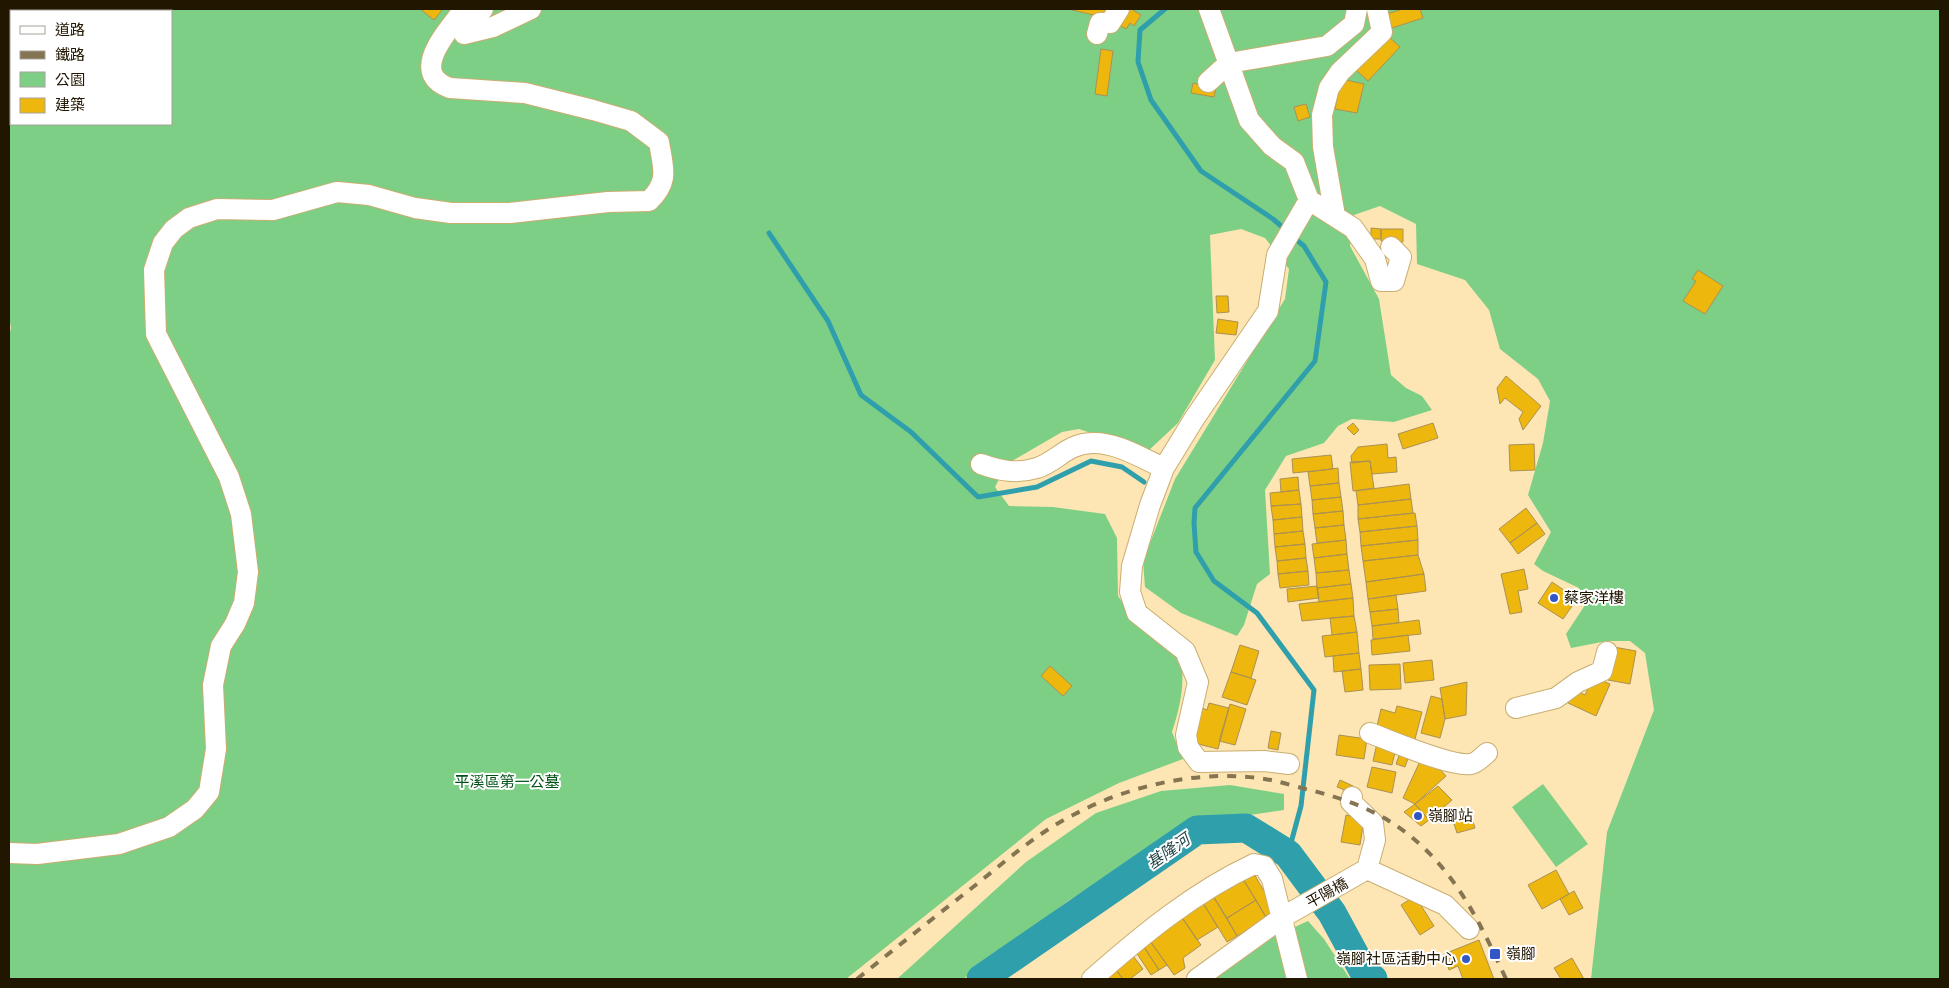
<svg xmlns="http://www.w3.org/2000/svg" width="1949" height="988" font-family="'PT Sans Narrow','Noto Sans TC',sans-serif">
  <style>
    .green { fill: #7ecf86; fill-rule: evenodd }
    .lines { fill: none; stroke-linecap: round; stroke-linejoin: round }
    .stream { stroke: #309fac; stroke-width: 5 }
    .river { stroke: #309fac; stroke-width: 29 }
    .building { fill: #edb70e; stroke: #ab9153 }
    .minor-casing { stroke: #c9ae70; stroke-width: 22 }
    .minor { stroke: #fff; stroke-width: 20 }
    .rail { stroke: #857451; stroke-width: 4; stroke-dasharray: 9 9; stroke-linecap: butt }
    .poi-dot { fill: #3356c6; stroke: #fff; stroke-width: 2 }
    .labels { text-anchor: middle; stroke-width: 4; stroke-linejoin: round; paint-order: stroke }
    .poi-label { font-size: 15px; fill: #211600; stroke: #fff; text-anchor: start }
    .park-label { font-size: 15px; fill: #005217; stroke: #fff }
    .street-label { font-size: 15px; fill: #211600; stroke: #fff }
    .water-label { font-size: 16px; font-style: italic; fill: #1e3e43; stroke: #fff }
  </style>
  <rect width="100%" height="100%" fill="#fde6b4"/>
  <path class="green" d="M9,9H1940V979H1591L1607,832L1654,710L1645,653L1630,641H1607L1571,648L1566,634L1585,605L1579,588L1543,571L1534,564L1551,532L1528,495L1543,443L1550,401L1538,379L1500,349L1489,310L1465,280L1417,264L1416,224L1380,206L1354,215L1350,246L1379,299L1391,375L1406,388L1422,396L1432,410L1394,422L1352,419L1338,426L1324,443L1286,456L1265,490L1270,574L1257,584L1244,625L1237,636L1181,613L1145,587L1143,561L1175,479L1285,299L1289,269L1265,238L1241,229L1210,235L1215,360L1178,423L1147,452L1079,429L1062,432L1007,464L995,487L1009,506L1053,507L1105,514L1117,538L1118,596L1138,624L1181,659C1185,686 1180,707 1172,732L1183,759L1119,783L1046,819L846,979H9V336L11,328L9,317ZM11,11H171V124H11Z
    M1543,784L1588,844L1556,867L1512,807Z
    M1230,785L1284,794V810L1189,824L1068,901L963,979H897L1026,862L1096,813L1161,791Z
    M1308,921L1324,939L1350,979H1213L1255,945Z"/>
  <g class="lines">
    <path class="stream" d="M1165,9L1140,30L1138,62L1151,100L1201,171L1273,219L1287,231
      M769,233L828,321L861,395L911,432L978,497L1037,487L1091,461L1122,467L1144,482
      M1288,854L1301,806L1314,690L1257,613L1214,581L1196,552L1194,523L1195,508L1315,361L1326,282L1304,246L1293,237"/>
    <path class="river" d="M981,979L1197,830L1246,828L1288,854L1332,913L1364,972L1373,979"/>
  </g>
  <path class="building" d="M420,9H443L434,20Z
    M1068,9H1113L1110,19Z
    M1123,9H1131L1141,15L1134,26L1130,23L1126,29L1115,23Z
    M1403,9H1420L1423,18L1392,28L1387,14Z
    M1388,36L1400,47L1368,81L1355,69Z
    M1101,49L1113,51L1107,96L1095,94Z
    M1341,79L1364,84L1357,113L1335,109Z
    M1193,83L1216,88L1214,97L1191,93Z
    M1306,104L1310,117L1298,121L1294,107Z
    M1371,228L1381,229V239H1371Z
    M1381,229H1403V242L1381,241Z
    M1698,270L1723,286L1705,314L1683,301L1696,281L1692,279Z
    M1216,296H1228L1229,312L1217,313Z
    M1218,319L1238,322L1236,335L1216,333Z
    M1506,376L1541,406L1523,430L1519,419L1523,412L1505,398L1500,404L1497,388Z
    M1353,423L1359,430L1354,435L1347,428Z
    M1433,423L1438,438L1403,449L1398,434Z
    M1387,444L1388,458L1396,457L1397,472L1372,474L1370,461L1352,463L1351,456L1358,447Z
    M1534,444L1535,470L1510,471L1509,445Z
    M1331,455L1333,469L1293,473L1292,459Z
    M1370,461L1374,488L1353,491L1350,462Z
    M1338,468L1339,483L1310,486L1308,472Z
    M1298,477L1299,490L1281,492L1280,479Z
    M1339,483L1341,497L1312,500L1310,486Z
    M1409,484L1411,499L1358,505L1356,491Z
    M1299,490L1301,504L1271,506L1270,493Z
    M1341,497L1343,511L1313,514L1312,500Z
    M1411,499L1413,513L1358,519V505Z
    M1301,504L1302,517L1273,520L1271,506Z
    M1526,508L1537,523L1510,543L1499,529Z
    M1343,511L1344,525L1315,528L1313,514Z
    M1415,513L1417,526L1360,532L1358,519Z
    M1302,517L1303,531L1274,534L1273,520Z
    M1537,523L1545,534L1518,554L1510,543Z
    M1344,525L1346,540L1317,543L1315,528Z
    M1417,526L1418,540L1361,546L1360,532Z
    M1303,531L1305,544L1275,547L1274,534Z
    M1346,540L1347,554L1314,558L1312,544Z
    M1418,540V555L1363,561L1361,546Z
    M1305,544L1306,558L1277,561L1275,547Z
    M1347,554L1349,570L1316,573L1314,558Z
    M1418,555L1424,574L1366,582L1363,561Z
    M1306,558L1308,571L1278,574L1277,561Z
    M1524,569L1528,589L1518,591L1522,612L1510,614L1501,574Z
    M1349,570L1351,584L1317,588L1316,573Z
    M1308,571L1309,585L1280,588L1278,574Z
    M1424,574L1426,591L1368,599L1366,582Z
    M1552,582L1577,599L1563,619L1538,603Z
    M1351,584L1353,598L1319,602L1317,588Z
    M1317,586L1319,598L1288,602L1287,589Z
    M1396,595L1398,609L1370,612L1368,599Z
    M1353,598L1354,616L1302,621L1299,604Z
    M1398,609L1399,623L1372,626L1370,612Z
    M1354,616L1357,632L1332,635L1330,618Z
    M1419,620L1421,634L1373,639L1372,626Z
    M1357,632L1359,653L1325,657L1322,636Z
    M1408,635L1410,651L1372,655L1371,640Z
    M1240,645L1259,651L1251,678L1231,672Z
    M1614,647L1636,651L1630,684L1608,680Z
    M1359,653L1361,669L1334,672L1333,656Z
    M1432,660L1434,680L1405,683L1403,663Z
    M1400,664L1401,689L1370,690L1369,665Z
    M1050,666L1072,686L1063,696L1041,676Z
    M1361,669L1363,690L1345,692L1342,671Z
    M1231,672L1256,680L1247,705L1222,697Z
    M1593,677L1610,684L1596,716L1568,703L1574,690L1585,695Z
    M1467,682L1466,715L1445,719L1440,688Z
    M1431,696L1442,699L1445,719L1440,738L1421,733Z
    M1209,703L1229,708L1218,749L1190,742L1200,707L1207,710Z
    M1230,704L1246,709L1235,745L1219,741Z
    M1397,706L1422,712L1414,743L1387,736L1389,729L1377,726L1381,709L1395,713Z
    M1271,731L1281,733L1278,750L1268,748Z
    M1339,735L1367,739L1364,759L1336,755Z
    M1377,743L1396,748L1392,765L1373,761Z
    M1401,750L1410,753L1405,767L1396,764Z
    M1421,759L1433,762L1446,776L1415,804L1403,798Z
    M1372,767L1396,772L1392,793L1367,787Z
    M1340,780L1353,786L1350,792L1337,787Z
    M1438,786L1452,800L1429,820L1415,804Z
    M1415,804L1429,820L1421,826L1404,812Z
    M1470,812L1475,828L1457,833L1452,818Z
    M1346,815L1364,819L1360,845L1341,842Z
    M1556,870L1569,894L1542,909L1528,885Z
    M1253,872L1277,914L1267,919L1243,879Z
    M1243,879L1256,900L1227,918L1213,896Z
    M1574,891L1583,908L1569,915L1560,899Z
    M1213,896L1237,936L1227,942L1203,903Z
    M1415,896L1434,926L1420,935L1401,905Z
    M1256,900L1267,919L1237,936L1227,918Z
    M1203,903L1218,927L1197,940L1181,916Z
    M1181,916L1201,945L1183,958L1185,968L1174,975L1148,938Z
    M1148,938L1167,965L1159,970L1142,944Z
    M1479,940L1494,979H1463L1458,966L1449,970L1444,954Z
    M1142,944L1159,970L1151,975L1134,949Z
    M1131,953L1143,969L1130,979H1123L1113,966Z
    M1572,958L1584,979H1561L1554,968Z
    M1113,966L1123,979H1103Z"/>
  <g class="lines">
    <g class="minor-casing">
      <path id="minor" d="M483,9L464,34L493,27L531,9
        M1209,9L1249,120L1272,146L1294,162L1309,200L1353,228L1375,259L1381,281H1394L1401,257L1391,247
        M1097,34L1100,23H1110L1119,9
        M1208,82L1229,63L1327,46L1354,24L1357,9
        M1335,216L1323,147L1322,115L1329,88L1340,72L1382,32L1377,9
        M981,464C1000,471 1017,474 1037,468C1058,461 1066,444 1092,443C1117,442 1143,459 1164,468
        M1516,708L1556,698L1578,682L1602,671L1607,652
        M1370,733C1392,741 1450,767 1471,764C1477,763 1483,756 1487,753
        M1289,764L1264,761L1199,762L1188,747L1186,735L1198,682L1185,651L1137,613L1130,592L1132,566L1150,505L1164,468L1194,419L1268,311L1277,255L1309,200
        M9,853L37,854L119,844L169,827L195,809L209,792L216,749L213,685L221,646L235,624L244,603L248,572L241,514L229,477L156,334L154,270L163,243L174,229L189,218L217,209L273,210L337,192L369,195L415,208L451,213H510L608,202L649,201C670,181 663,168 659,142L631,121L593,110L525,93L450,88C407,73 449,30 464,9
        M1367,869L1445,905L1469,929
        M1092,979C1142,935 1194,892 1254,864L1264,866L1272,879L1297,979
        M1197,979L1283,917L1367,869L1375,840L1373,823L1351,802L1352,797"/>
    </g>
    <use href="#minor" class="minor"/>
    <path class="rail" d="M857,979C897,947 937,915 977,884C1009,858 1039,832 1075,814C1132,784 1207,768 1271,780C1285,783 1300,788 1314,791C1359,803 1392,817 1426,850C1463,886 1485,933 1506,979"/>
  </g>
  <g class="poi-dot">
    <circle cx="1554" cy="598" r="5"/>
    <circle cx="1418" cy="816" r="5"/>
    <rect x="1489" y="948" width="12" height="12" rx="2.5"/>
    <circle cx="1466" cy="959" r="5"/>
  </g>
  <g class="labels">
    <g class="poi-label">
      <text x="1564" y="603">蔡家洋樓</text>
      <text x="1428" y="821">嶺腳站</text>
      <text x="1506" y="959">嶺腳</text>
      <text x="1456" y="964" text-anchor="end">嶺腳社區活動中心</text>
    </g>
    <g class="park-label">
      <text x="507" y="787">平溪區第一公墓</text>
    </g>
    <g class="street-label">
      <text transform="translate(1327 893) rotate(-29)" y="5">平陽橋</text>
    </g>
    <g class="water-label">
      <text transform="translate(1168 851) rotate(-35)" y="6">基隆河</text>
    </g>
  </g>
  <rect width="1949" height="988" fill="none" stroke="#211600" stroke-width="20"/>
  <rect x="10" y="10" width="162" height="115" fill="#ffffff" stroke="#a6a299"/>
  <rect x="20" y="26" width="25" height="8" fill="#ffffff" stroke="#a6a299"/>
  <text x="55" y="35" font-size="15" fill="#211600">道路</text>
  <rect x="20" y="51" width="25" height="8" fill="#857451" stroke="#a6a299"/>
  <text x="55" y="60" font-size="15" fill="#211600">鐵路</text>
  <rect x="20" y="72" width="25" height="15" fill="#7ecf86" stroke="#a6a299"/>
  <text x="55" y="85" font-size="15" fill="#211600">公園</text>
  <rect x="20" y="98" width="25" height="15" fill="#edb70e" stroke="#a6a299"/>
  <text x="55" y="110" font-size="15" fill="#211600">建築</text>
</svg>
